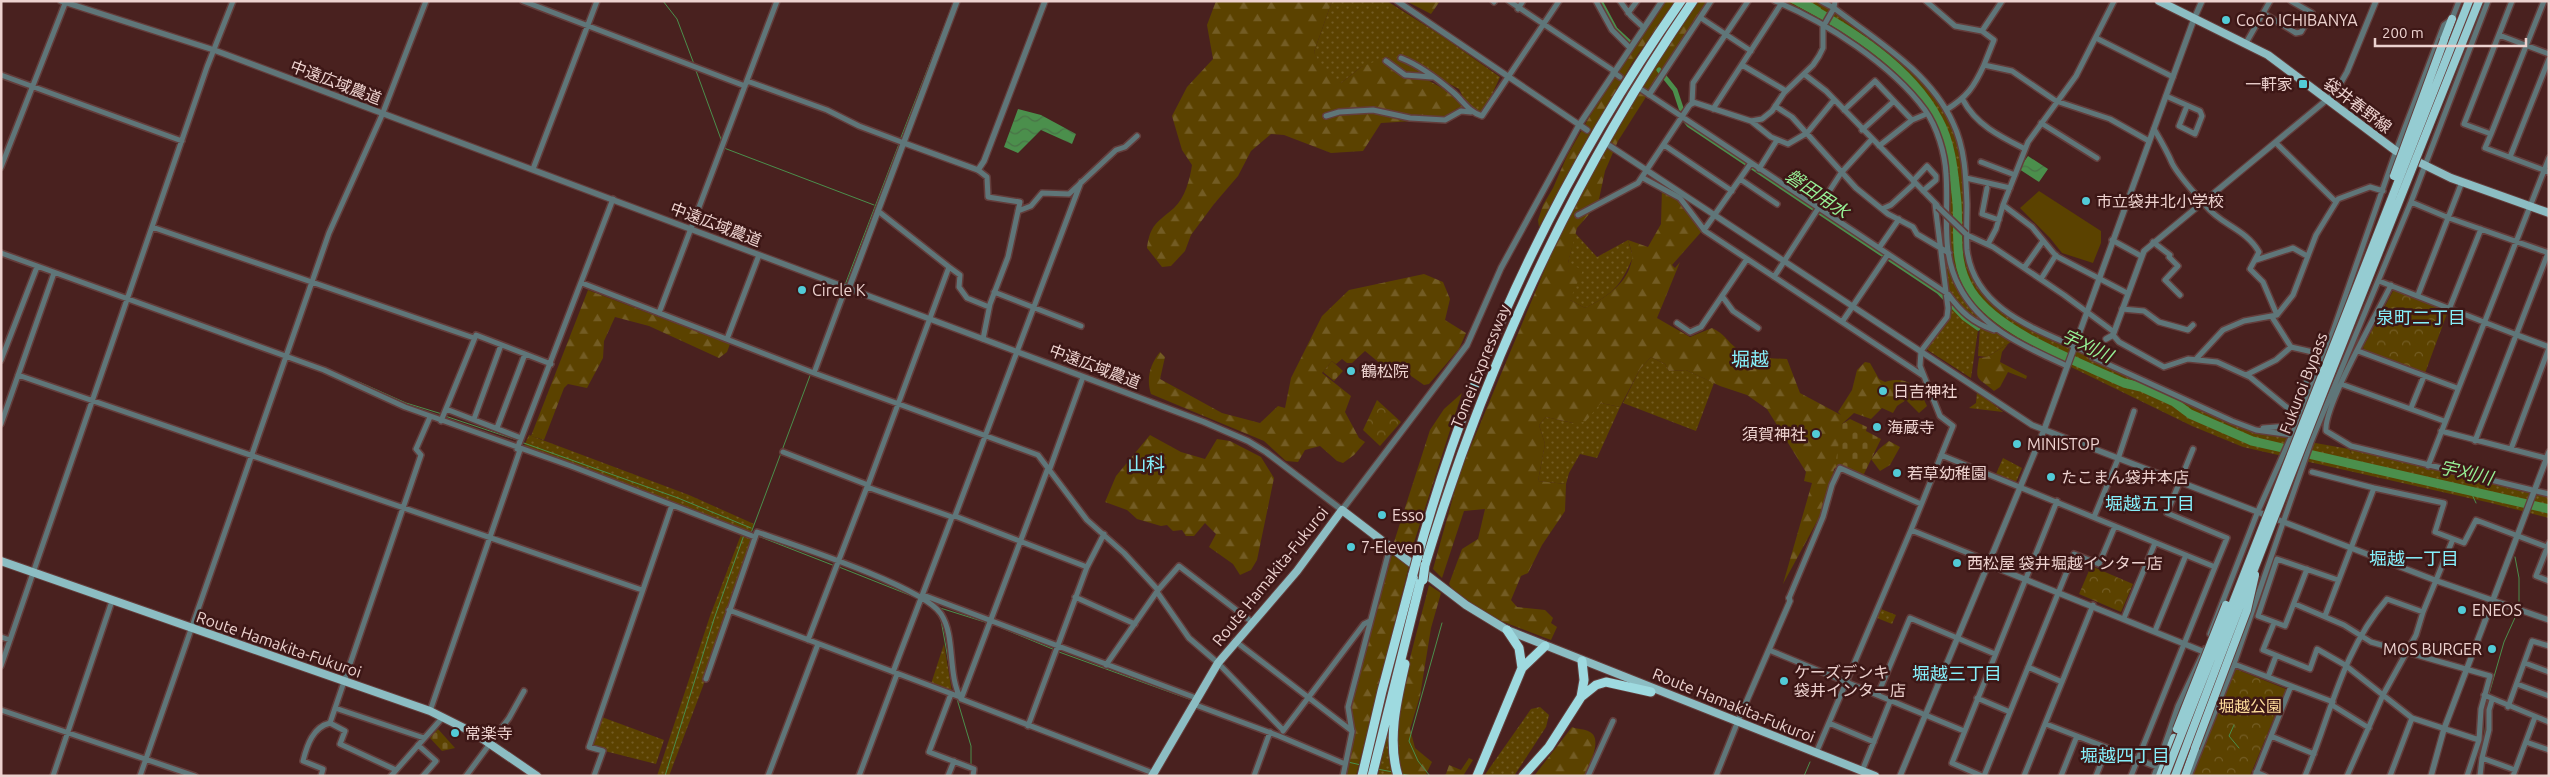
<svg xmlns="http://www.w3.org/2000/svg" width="2550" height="777" font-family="Ubuntu,'Noto Sans JP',sans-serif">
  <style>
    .grass { fill: url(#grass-dots) }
    .forest { fill: url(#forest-firs) }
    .cemetery { fill: url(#cemetery-stones) }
    .park { fill: url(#park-crowns) }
    .garden { fill: #5b4200 }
    .water { fill: url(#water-waves) }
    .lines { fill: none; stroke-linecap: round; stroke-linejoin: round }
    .stream { stroke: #4b8f4c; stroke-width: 1 }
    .canal { stroke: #4b8f4c; stroke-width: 5 }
    .river { stroke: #4b8f4c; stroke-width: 9 }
    .minor-casing { stroke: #633d3b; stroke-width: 8 }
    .tertiary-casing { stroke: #633d3b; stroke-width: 8 }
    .primary-casing { stroke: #633d3b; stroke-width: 10 }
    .trunk-casing { stroke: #633d3b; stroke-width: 10 }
    .motorway-casing { stroke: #633d3b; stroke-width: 11 }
    .minor { stroke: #5f7679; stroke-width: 5 }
    .tertiary { stroke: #5f7679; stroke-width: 5.5 }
    .primary { stroke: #8cbdc3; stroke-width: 8 }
    .trunk { stroke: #95ccd2; stroke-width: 8 }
    .motorway { stroke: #9edae0; stroke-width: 9 }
    .minor-bridge-casing { stroke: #633d3b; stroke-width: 8; stroke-linecap: butt }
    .trunk-bridge-casing { stroke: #633d3b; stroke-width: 10; stroke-linecap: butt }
    .motorway-bridge-casing { stroke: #633d3b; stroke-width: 11; stroke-linecap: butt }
    .minor-bridge { stroke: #5f7679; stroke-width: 5 }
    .trunk-bridge { stroke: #95ccd2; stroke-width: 8 }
    .motorway-bridge { stroke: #9edae0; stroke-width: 9 }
    .poi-dot { fill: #52cbd7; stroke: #3d1716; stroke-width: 2 }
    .labels { text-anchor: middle; stroke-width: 5; stroke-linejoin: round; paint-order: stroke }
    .poi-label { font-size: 16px; fill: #edd2cf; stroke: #3d1716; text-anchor: start }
    .street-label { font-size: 16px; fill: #edd2cf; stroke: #3d1716 }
    .park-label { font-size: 16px; fill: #fedd9c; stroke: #3d1716 }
    .water-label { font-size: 18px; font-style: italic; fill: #96f095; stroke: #3d1716 }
    .neighbourhood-label { font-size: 18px; fill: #86f0fb; stroke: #3d1716 }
    .quarter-label { font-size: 19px; fill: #86f0fb; stroke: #3d1716 }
  </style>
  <defs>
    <pattern id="grass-dots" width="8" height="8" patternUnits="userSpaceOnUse" patternTransform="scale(1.25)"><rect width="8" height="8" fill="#5b4200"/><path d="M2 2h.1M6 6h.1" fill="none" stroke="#735c24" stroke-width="1.8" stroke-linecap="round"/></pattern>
    <pattern id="forest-firs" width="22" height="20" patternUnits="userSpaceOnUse" patternTransform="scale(1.25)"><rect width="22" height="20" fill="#5b4200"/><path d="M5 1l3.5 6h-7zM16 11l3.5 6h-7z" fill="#735c24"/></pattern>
    <pattern id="cemetery-stones" width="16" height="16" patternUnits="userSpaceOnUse" patternTransform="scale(1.25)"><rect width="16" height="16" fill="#5b4200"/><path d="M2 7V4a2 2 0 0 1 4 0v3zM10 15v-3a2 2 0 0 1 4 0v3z" fill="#735c24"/></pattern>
    <pattern id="park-crowns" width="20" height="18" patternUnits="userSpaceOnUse" patternTransform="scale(1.25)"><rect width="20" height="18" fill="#5b4200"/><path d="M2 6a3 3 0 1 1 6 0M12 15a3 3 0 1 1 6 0" fill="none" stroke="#735c24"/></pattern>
    <pattern id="water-waves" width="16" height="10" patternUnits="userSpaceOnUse" patternTransform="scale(1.25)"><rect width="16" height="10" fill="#4b8f4c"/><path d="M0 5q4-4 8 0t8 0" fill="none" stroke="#4a7347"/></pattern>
  </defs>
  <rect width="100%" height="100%" fill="#49211f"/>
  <path class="grass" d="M1332,1H1387L1442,36L1500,77L1482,116L1469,109L1459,89L1401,58L1361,67L1341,83L1326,81L1314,52Z
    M1781,1H1816L1849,20L1908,66L1947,111L1957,133L1964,161L1967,250L1983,291L1999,310L2092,359L2260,433L2349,449L2352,455L2348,444L2549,497V518L2491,503L2243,447L2192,426L2003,334L2011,342L1987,357L1978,356L1980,327L2000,332L1979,325L1948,294L1943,250L1950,257C1949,219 1952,175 1940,139C1918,74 1835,35 1781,1Z
    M1575,233L1597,257L1628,240L1633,257C1620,287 1613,294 1585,308L1570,300L1568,263Z
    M1951,306L1978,330L1971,378L1926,349L1949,319Z
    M1651,357L1665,364L1669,371L1686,370L1714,383L1696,431L1623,403L1640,369Z
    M1977,391L2003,412L1969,408L1976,403Z
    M1601,403L1620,407L1597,458L1580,454L1569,473L1566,484L1538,481L1545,444L1539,425L1546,417L1573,423Z
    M529,435L689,495L754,524L751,533L524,446Z
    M2003,458L2022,468L2016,482L1996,474Z
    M742,532L753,537L717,649L669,776H657L710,616Z
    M1881,609L1896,615L1892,624L1877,618Z
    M944,644L952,692L931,684Z
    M1540,707L1549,715L1546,727L1514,776H1484L1531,709Z
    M599,716L664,740L656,764L589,747Z
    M1385,735L1389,736L1399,776H1378Z"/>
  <path class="forest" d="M1216,1H1332L1314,52L1326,75L1341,83L1361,67L1389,56L1419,67L1422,77L1455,95L1466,106L1456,109L1447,119L1381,123L1363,151L1331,153L1284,135L1271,134L1251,151L1238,176L1214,204L1191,235L1185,251L1171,266L1162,267L1147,248C1150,224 1158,222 1174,208C1185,198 1190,179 1192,165L1182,150L1172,116L1187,87L1213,59L1207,25Z
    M1406,1H1440L1431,14Z
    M1666,1H1675L1632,63L1539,227L1538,220L1543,205L1553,188L1567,156L1603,93Z
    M1697,1H1707L1618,141L1605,171L1598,204L1577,228L1568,263L1583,270L1570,300L1585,308C1605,298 1628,284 1632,259C1633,254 1630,246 1628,240L1648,247L1661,224L1662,188L1676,196L1702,231L1672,265L1675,268L1680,262L1657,318L1690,337L1712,328C1726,335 1725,339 1736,348C1748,359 1772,358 1787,359L1800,393L1841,415L1838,412L1852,390L1857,370L1865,362L1870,363L1879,379L1885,382C1907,375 1919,387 1927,406L1919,413L1906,400L1897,406L1893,413L1882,408L1871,419L1854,413L1842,424L1839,465L1834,469L1827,503L1783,584L1812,483L1804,481L1806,472L1767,409L1747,395L1720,386L1686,370L1669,371L1665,364L1651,357L1640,369L1620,407L1601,403L1585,422L1573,423L1546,417L1539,425L1545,444L1538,481L1566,484L1565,511L1542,545L1528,573L1521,576L1511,600L1517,607L1545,610L1553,618L1551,623L1557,627L1551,640L1488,616L1452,589L1449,584L1462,549L1478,539L1485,509L1464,511L1442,578L1433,569L1460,472L1565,221L1642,85Z
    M1424,274L1443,282L1450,299L1445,320L1466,333L1459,349L1429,384L1424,385L1401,369L1394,375L1365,351L1352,363H1347L1342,359L1336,364L1332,361L1322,373L1351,396L1345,412L1359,438L1365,442L1354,455L1343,463L1337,461L1320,446L1305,450L1298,462L1286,461L1264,441L1151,394C1146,379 1150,364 1160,352L1165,357L1160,379L1222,413L1260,423L1278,406L1285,408L1291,378L1322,316L1349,290Z
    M588,290L730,344L727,352L719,358L649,326L615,317L604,341L603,358L587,388L568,384L564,388L544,440L531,436Z
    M2008,344L2002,352L2000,362L2027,376L2026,379L2008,372L2000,387L1994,391C1977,376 1975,383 1979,358L1987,357Z
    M1462,393L1410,555L1394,542L1430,430L1444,409Z
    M1150,435L1181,452L1205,459L1217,439L1230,441L1261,457L1274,478L1257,560L1251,570L1240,575L1233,564L1209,547L1216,534L1205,523L1194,536H1186L1182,530L1173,531L1167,525L1161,526L1137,519L1127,510L1105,502L1116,476Z
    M1889,441L1900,447L1890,465L1880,471L1871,459L1879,449Z
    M1392,555L1409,566L1356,776H1346L1354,737L1348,707Z
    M1429,585L1441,593L1431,628L1420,696L1410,729L1415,748L1432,762L1426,774L1429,776H1401C1389,717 1415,643 1429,585Z
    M1572,727C1579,730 1583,728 1590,732C1603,739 1589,765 1585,776H1534Z
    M1469,758L1473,760L1463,776H1443L1446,774L1449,765L1461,770Z"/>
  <path class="cemetery" d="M1332,361L1343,371L1334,381L1323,372Z
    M1850,419L1867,427L1866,431L1881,439L1863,476L1839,465L1836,460L1842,424Z
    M438,729L455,748L442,751L430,738Z"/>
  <path class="park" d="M2396,290L2448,311L2425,373L2364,350L2363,347L2393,291Z
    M1377,400L1401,422L1380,446L1363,430Z
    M2091,566L2133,584L2121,612L2079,594Z
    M2236,669L2286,689L2250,776H2192Z"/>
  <path class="garden" d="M2039,191L2101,231V243L2093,263L2062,253L2050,238L2020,208Z"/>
  <path class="water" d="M1788,1H1809L1821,8L1816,16Z
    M1018,109L1041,115L1076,134L1072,144L1041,130L1018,153L1004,147Z
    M2028,156L2048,169L2039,182L2019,169Z"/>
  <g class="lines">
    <path class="stream" d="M663,1L677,19L694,64
      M695,68L722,142
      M900,140L954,1
      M724,148L874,205
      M845,285L899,144
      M813,369L822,345
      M359,382L406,403L442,414
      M445,416L517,440
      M521,442L678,498L751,528
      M2470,490L2476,503
      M751,533L811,373
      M758,536L835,566
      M2515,557L2519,578V607
      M839,567L912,596
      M937,607L988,623
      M941,620L951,675
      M992,624L1055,650
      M1059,652L1189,699
      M2489,694L2504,642L2518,611
      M957,699L971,746V765
      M1199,703L1314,748
      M2234,725L2229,736L2239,748
      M1348,762L1361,765
      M1377,769L1393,772
      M1402,774L1412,776
      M665,776L714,619L744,535
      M1430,776L1418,761L1409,741L1442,623
      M1804,776L1810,762
      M2477,776L2485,732L2488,698"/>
    <path class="canal" d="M1600,1L1615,29L1629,42
      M1659,70L1675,90L1685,120L1689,125L1939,292L1964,318L1978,328"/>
    <path class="river" d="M1798,1C1849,29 1910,66 1938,119C1952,144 1954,175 1957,203C1959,234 1953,263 1971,291C1998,333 2079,362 2124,383L2141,387L2174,402L2190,414L2252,441L2549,509"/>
    <g class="minor-casing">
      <path id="minor" d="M523,1L745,86
        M1493,1L1494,2
        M1509,1L1614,71
        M1596,1L1612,30L1630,48
        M1620,1L1631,16L1643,27
        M1775,1C1826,22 1892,65 1925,110C1937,127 1945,153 1946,174C1949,212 1940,251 1959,286C1981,329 2026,347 2067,366
        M1821,1L1834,8C1877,41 1930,72 1953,123C1965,148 1966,177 1967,204C1967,219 1966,235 1967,250C1975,313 2043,331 2091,354L2092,357L2232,421L2256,430L2292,435
        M1926,1L1955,26L1982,31L1994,40L1984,65
        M2512,1L2464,124L2491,134L2485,148L2549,172
        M1518,9L1523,1
        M1628,13L1637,1
        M2263,13L2296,33L2301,32L2312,13L2291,1
        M1701,18L1751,51
        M1982,31L2002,1
        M2499,35L2549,54
        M2096,38L2173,77
        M2246,43L2270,1
        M1401,58C1419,65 1439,80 1454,93C1464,102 1469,112 1482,116L1559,1
        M1386,61L1405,75L1432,77
        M1742,65L1786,91
        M1613,72L1620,77
        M1804,74L1826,91L1937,205
        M1,75L182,141
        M747,81L827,110L859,126L904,143
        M1642,90L1948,294C1961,312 1973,323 1994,330
        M1649,95L1711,1
        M2166,96L2200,111L2202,116L2195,134L2179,126L2187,106
        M1963,100C1976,125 2001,137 2025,149
        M1692,104L1693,83L1748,1
        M1775,106L1792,117L1856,188L1888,214L1913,227L1917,234L1949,253
        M1713,109L1781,4
        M1844,110L1875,81L1912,120
        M1946,110C1967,97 1974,87 1984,65L2012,71L2056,101L2110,119L2149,141
        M1326,116L1339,112L1373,110L1410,118L1445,120L1461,111L1471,112
        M1751,121L1771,137L1788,144L1807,133L1834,100
        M2041,123L2097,158
        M2154,129C2161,141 2167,151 2172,163C2179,177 2196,194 2206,206C2221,225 2246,229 2259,252L2250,269L2263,282L2277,315
        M1862,130L1894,101
        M2491,134L2544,1
        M2276,143L2335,201
        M1664,145L1732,191
        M1879,146L1912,120L1924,115
        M2510,157L2549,59
        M1981,162L2015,175
        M1,167L66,1
        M533,169L597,1
        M1759,169L1777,140
        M978,170L987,177L988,197L1020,202L1008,257L990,304L983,339
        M1643,178L1680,198L1705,231L1922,375
        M1966,178L2010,188
        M1740,179L1777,204
        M1913,181L1927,166L1936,176V180L1923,191
        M1987,188L1982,214L1999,220
        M2411,202L2449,218L2549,253
        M2003,205L2032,227L2056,256L2127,293
        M1882,209L1891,205L1915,183
        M1018,211L1031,206L1042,193L1069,194L1116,150L1125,147L1137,136
        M1578,215L1638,183L1689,106L1693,102L1751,121L1762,119L1772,111L1784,93L1813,65L1819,56L1823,48V27L1834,8L1835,1
        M152,227L474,338
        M1704,230L1751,163
        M1967,235L1993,247L2064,295L2114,332
        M2112,240L2141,256
        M2153,242L2170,255L2169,257L2178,266L2165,280L2180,295
        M1988,244L1996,229L2003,205L2028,142L2076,76L2114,1
        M1879,248L1899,219
        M1,253L324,370L405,407L571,466L755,537
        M2256,260L2293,248L2307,256
        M949,267L960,275L959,287L967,298L989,307
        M2024,268L2043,241
        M1774,277L1841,173L1872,139
        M2041,279L2056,255
        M2379,281L2517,335
        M582,283L814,373L1038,455L1087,520L1124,553L1158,590
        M2391,285C2378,312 2323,407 2326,431L2351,446L2549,494
        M994,292L1081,326
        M2418,295L2462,182
        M1722,296L1733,311L1758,328
        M2450,307L2481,229
        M2122,309L2144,311L2159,322L2188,330L2193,325
        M659,313L777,1
        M2272,317L2291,347L2317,353
        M1842,322L1888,254
        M1677,323L1690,332L1701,327L1747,259
        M2113,335L2119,342L2164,367L2188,359L2217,362L2250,377L2289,409L2297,412
        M727,339L759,255
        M2358,351L2457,388
        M2197,358L2223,330L2244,321L2277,315L2293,295L2316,235L2338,199L2370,187L2383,191
        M1,360L37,267
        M814,373L846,287
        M18,375L642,590
        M2246,375L2276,360L2291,347
        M2341,384L2444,421
        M2411,408L2424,376
        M446,409L521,438
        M474,419L501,345
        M441,421L476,335L551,364
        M1,424L54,273
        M497,428L525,354
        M2263,428L2289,426L2323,339L2330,338
        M2441,431L2549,459
        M2475,441L2548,253
        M517,449L613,199
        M2193,449L2167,513L2227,538L2215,567
        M2511,449L2549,348
        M783,452L868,485L867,487L952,517L955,516L1087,567
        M1941,455L2215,567L2131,776
        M2428,466L2549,158
        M1048,468L961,699L1153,773
        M1049,471L1083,377
        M2312,472L2374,488L2444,503L2435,532L2464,543L2476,520L2547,547
        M868,485L949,267L878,211
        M955,516L1081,182
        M2094,517L2118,459L2134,411
        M1911,530L1988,561
        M2549,543L2536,576L2549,581
        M2307,569L2285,626L2258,616L2277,559L2338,580
        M1157,592L1189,638L1218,663L1283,730
        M923,595L1196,698
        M1075,597L1135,624
        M1789,598L1823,517L1832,485L1840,468L1921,504
        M2295,604L2344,625L2371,642L2490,676L2481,709L2479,740L2467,776
        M729,610L960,697
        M2325,616L2374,488
        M2124,618L2155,543
        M2274,623L2263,650L2310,669L2317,649L2345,665L2412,718L2479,740
        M2155,631L2186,555
        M2210,634L2258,511L2292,435L2325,354L2396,151L2444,25L2452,19L2459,1
        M1,637L10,640
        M808,640L867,487
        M1235,641L1352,731
        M1769,650L1964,731
        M2525,663L2549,672
        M2234,664L2333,702
        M1106,665L1158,590L1179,566L1252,622
        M1,666L207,67L233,1
        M2028,667L2062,682
        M893,672L952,517
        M2268,677L2276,656
        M706,679L757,532C791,544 924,587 941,614C956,637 947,674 961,699
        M2517,684L2549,696
        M951,694L929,752L974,769L973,776
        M1878,694L1910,618L1995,654
        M2484,695L2549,722
        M1977,698L2010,712
        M2492,700L2489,710V730L2482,758L2515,770
        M1193,704L1279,736L1345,764
        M2332,705L2369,728
        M2508,707L2532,641L2549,646
        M335,708L424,738
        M1,710L195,776
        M430,711L520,450
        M330,723L421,455L416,449L430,417
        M1829,723L1874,742
        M2046,724L2157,767
        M1028,726L1087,567L1104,534
        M1283,731L1364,624L1370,621
        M2271,736L2314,754
        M2526,742L2549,750
        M418,745L436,761L423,776
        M1816,753L1911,530L1953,426L1940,416L1920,366L1921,351L1947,317L1948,308L1935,204
        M1862,771L1891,699
        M2256,772L2265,776
        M53,776L112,601
        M140,776L329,233L382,115L426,1
        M321,776L323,769L303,761C307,745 313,727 330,723L345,731L340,744L396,770
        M391,776L443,717
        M466,776L509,718L524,691
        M594,776L603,751L589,747L672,505
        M768,776L818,644
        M859,776L897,674
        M948,776L954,761
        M1254,776L1270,732
        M1343,776L1352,732L1348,707L1390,547
        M1588,776L1613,721
        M1716,776L1738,721
        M1982,776L1952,763L2057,501
        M1984,776L2074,554L2099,564L2115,526
        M2024,776L2093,605
        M2061,776L2077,736
        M2096,776L2107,748
        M2154,776L2178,706L2205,649
        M2189,776L2234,664L2311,442L2411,202L2488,1
        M2255,776L2291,686
        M2305,776C2331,714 2342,651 2387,599L2423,612
        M2347,776L2383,695L2416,635L2423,612L2453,539
        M2390,776L2412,718
        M2480,776L2482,758
        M2513,776L2535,717"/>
    </g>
    <g class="tertiary-casing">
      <path id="tertiary" d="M61,1L214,50L1204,422L1248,441L1266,452L1342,510L1467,345L1501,268L1579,125L1662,1
        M1397,1L1587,130
        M904,143L978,170L984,161L1045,1
        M1610,146L2032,425L2437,581L2549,620
        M849,288L957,1
        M2517,335L2549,347
        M2106,339L2113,335L2144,251L2335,93L2347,72L2376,1
        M1987,564L2234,664
        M1738,721L1790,601L1789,598
        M1900,776L2044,430L2194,19L2202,1
        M2431,776L2444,729L2549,452"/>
    </g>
    <g class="primary-casing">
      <path id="primary" d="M2159,1L2268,55L2396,151L2451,178L2549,213
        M1,561L430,711L474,733L537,776
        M1152,776L1218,663L1297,571L1342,510L1466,605L1507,630L1875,776"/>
    </g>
    <g class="trunk-casing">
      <path id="trunk" d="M2444,40L2452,19
        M2160,776L2174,738
        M2185,776L2195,748"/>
    </g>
    <g class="motorway-casing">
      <path id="motorway" d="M1417,559C1472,359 1562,171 1681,1
        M1425,565C1486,363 1574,174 1693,1
        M1507,630L1519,648L1522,668
        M1581,697L1584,680L1582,661
        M1362,776L1382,691L1413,574
        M1372,776L1421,579
        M1398,776C1387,740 1397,699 1405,664
        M1477,776L1522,668L1545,646
        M1523,776L1549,747L1581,697L1596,685L1606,682L1651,692"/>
    </g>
    <use href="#minor" class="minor"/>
    <use href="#tertiary" class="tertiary"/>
    <use href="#primary" class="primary"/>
    <use href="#trunk" class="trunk"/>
    <use href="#motorway" class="motorway"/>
    <g class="minor-bridge-casing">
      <path id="minor-bridge" d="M1938,207L1966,234"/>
    </g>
    <g class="trunk-bridge-casing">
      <path id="trunk-bridge" d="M2394,176L2444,40
        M2177,729L2226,605
        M2195,748L2247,610L2255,575
        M2165,776L2469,1
        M2175,776C2273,516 2376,259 2479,1"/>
    </g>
    <g class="motorway-bridge-casing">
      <path id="motorway-bridge" d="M1413,574L1417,559
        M1423,580L1425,565"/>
    </g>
    <use href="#minor-bridge" class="minor-bridge"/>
    <use href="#trunk-bridge" class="trunk-bridge"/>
    <use href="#motorway-bridge" class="motorway-bridge"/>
  </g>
  <g class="poi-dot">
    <circle cx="2226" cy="20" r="5"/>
    <rect x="2298" y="79" width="10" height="10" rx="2.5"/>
    <circle cx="2086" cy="201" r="5"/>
    <circle cx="802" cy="290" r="5"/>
    <circle cx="1351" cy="371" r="5"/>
    <circle cx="1883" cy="391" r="5"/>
    <circle cx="1877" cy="427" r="5"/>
    <circle cx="1816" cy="434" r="5"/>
    <circle cx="2017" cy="444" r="5"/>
    <circle cx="1897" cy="473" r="5"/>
    <circle cx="2051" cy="477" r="5"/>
    <circle cx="1382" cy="515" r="5"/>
    <circle cx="1351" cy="547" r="5"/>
    <circle cx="1957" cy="563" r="5"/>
    <circle cx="2462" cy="610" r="5"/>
    <circle cx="2492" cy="649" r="5"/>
    <circle cx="1784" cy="681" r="5"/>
    <circle cx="455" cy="733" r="5"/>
  </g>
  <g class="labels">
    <g class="poi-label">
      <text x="2236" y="26">CoCo ICHIBANYA</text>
      <text x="2293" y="90" text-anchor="end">一軒家</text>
      <text x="2096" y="207">市立袋井北小学校</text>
      <text x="812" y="296">Circle K</text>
      <text x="1361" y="377">鶴松院</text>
      <text x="1893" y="397">日吉神社</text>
      <text x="1887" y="433">海蔵寺</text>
      <text x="1806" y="440" text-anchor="end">須賀神社</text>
      <text x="2027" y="450">MINISTOP</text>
      <text x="1907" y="479">若草幼稚園</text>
      <text x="2061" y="483">たこまん袋井本店</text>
      <text x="1392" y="521">Esso</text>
      <text x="1361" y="553">7-Eleven</text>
      <text x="1967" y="569">西松屋 袋井堀越インター店</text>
      <text x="2472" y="616">ENEOS</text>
      <text x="2482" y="655" text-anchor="end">MOS BURGER</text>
      <text x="1794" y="678">ケーズデンキ<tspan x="1794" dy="18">袋井インター店</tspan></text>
      <text x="465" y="739">常楽寺</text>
    </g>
    <g class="street-label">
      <text transform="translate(336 82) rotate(21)" y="6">中遠広域農道</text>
      <text transform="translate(2358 105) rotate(37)" y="6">袋井春野線</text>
      <text transform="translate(716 224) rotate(21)" y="6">中遠広域農道</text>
      <text transform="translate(1095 366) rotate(21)" y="6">中遠広域農道</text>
      <text transform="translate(1480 366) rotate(-68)" y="6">Tomei Expressway</text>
      <text transform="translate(2303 383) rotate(-69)" y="6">Fukuroi Bypass</text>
      <text transform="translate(1270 576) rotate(-51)" y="6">Route Hamakita-Fukuroi</text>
      <text transform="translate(279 644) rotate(19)" y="6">Route Hamakita-Fukuroi</text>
      <text transform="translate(1734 705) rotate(22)" y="6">Route Hamakita-Fukuroi</text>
    </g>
    <g class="park-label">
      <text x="2250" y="712">堀越公園</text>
    </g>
    <g class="water-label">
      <text transform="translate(1817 194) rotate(34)" y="6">磐田用水</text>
      <text transform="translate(2087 346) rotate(25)" y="6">宇刈川</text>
      <text transform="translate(2466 473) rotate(13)" y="6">宇刈川</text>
    </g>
    <g class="neighbourhood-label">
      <text x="2421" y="324">泉町二丁目</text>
      <text x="2150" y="510">堀越五丁目</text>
      <text x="2414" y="565">堀越一丁目</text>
      <text x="1957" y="680">堀越三丁目</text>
      <text x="2125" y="762">堀越四丁目</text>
    </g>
    <g class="quarter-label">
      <text x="1750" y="366">堀越</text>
      <text x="1146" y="471">山科</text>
    </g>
  </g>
  <rect width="2550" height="777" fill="none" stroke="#edd2cf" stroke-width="5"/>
  <path d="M2375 38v8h151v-8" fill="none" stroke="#edd2cf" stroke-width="2.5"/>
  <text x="2382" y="38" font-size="15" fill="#edd2cf" stroke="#3d1716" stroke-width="4" paint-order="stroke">200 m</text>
</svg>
